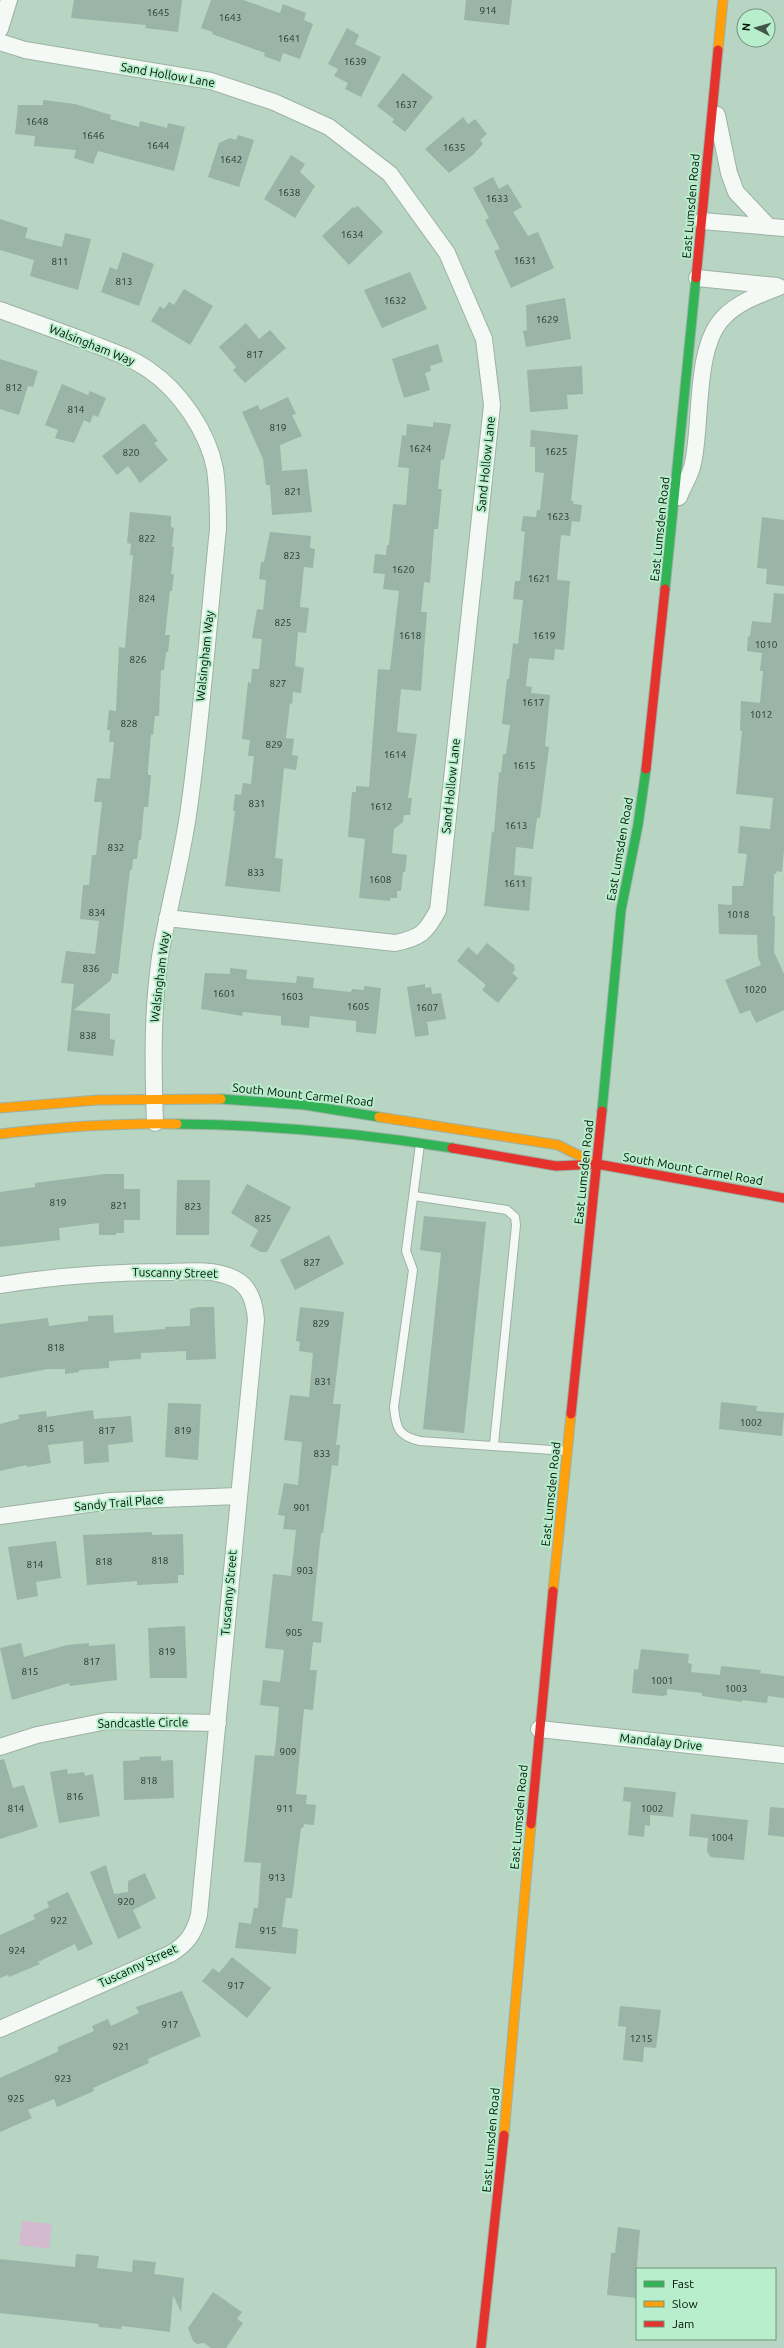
<svg xmlns="http://www.w3.org/2000/svg" width="784" height="2348" font-family="Ubuntu,sans-serif">
  <style>
    .garden { fill: #d4bace }
    .building { fill: #9ab4a8 }
    .lines { fill: none; stroke-linecap: round; stroke-linejoin: round }
    .lane-casing { stroke: #9cb2a4; stroke-width: 10 }
    .street-casing { stroke: #9cb2a4; stroke-width: 18 }
    .fast-casing { stroke: #9cb2a4; stroke-width: 11 }
    .slow-casing { stroke: #9cb2a4; stroke-width: 11 }
    .jam-casing { stroke: #9cb2a4; stroke-width: 11 }
    .lane { stroke: #f4f9f6; stroke-width: 8 }
    .street { stroke: #f4f9f6; stroke-width: 16 }
    .fast { stroke: #30b455; stroke-width: 9 }
    .slow { stroke: #ff9f0a; stroke-width: 9 }
    .jam { stroke: #e5322d; stroke-width: 9 }
    .labels { text-anchor: middle; stroke-width: 4; stroke-linejoin: round; paint-order: stroke }
    .number-label { font-size: 10px; fill: #273a2f }
    .street-label { font-size: 12px; fill: #011207; stroke: #b8eecb }
  </style>
  <rect width="100%" height="100%" fill="#b8d4c2"/>
  <path class="garden" d="M22,2221L52,2224L49,2249L19,2245Z"/>
  <path class="building" d="M74,0H182L178,32L145,28L146,25L71,18Z
    M211,0H243L280,13L283,4L306,13L304,20L313,24L300,59L283,53L280,62L264,56L265,53L212,34L213,32L201,28Z
    M466,0H512L509,25L464,20Z
    M347,28L359,35L355,44L381,57L361,97L345,89L348,83L334,76L338,69L328,64Z
    M403,73L433,97L405,132L392,122L394,119L377,106Z
    M43,100L75,104L111,115L110,119L139,127L140,121L167,128L168,123L185,127L174,171L98,151L93,164L74,158L76,150L34,146L35,136L15,134L18,105H43Z
    M463,117L468,124L475,119L487,134L480,140L483,144L473,155L449,173L425,149Z
    M238,135L254,140L239,187L208,177L219,143L230,138L236,140Z
    M291,155L305,164L300,172L315,186L295,218L264,199Z
    M493,177L499,189L508,184L522,207L513,212L528,236L538,232L554,268L511,288L494,251L500,249L485,220L489,218L473,188Z
    M358,206L383,232L349,265L322,236L353,207L354,208Z
    M0,219L28,228L25,238L62,247L65,233L91,239L78,290L30,276L34,260L0,250Z
    M123,252L154,264L139,306L101,292L110,267L117,270Z
    M410,272L427,309L382,328L364,290Z
    M184,289L213,306L190,345L151,321L160,306L164,309L169,302L174,305Z
    M565,298L571,339L526,347L523,331L527,330L526,305Z
    M246,323L259,339L270,330L286,348L245,383L233,370L236,367L219,347Z
    M438,344L443,362L430,366L431,371L425,373L430,390L404,398L392,359Z
    M0,359L38,371L33,387L28,386L19,415L0,409Z
    M582,366L583,394L567,395L568,409L530,412L527,370Z
    M62,384L88,395L90,391L106,398L98,417L93,415L90,423L84,420L74,443L55,438L58,430L45,425Z
    M288,397L296,414L292,415L302,436L280,445L282,471L307,469L312,512L272,515L270,485H266L263,459L242,412L258,405L260,410Z
    M433,422L451,424L444,460L441,459L438,489H442L438,529H434L430,583L424,582L421,612H427L421,691L401,689L397,732L417,734L408,798H412L410,815H404L403,822L394,829L392,853L407,855L405,872H403L401,891H397V898H390V901L359,898L365,839L348,837L352,792H356V786L369,787L378,669L390,670L399,591L383,589L385,574L373,573L375,554L386,555L387,545H389L393,504L406,505L409,468L398,467L402,435L406,436L407,424L433,427Z
    M144,423L158,441L154,443L168,460L140,483L128,466L117,475L102,456Z
    M531,430L578,435L571,501H574L573,504L582,505L580,522L572,521L570,536L561,535L557,580L570,581L564,650L555,649L554,660L529,658L526,686L532,687L531,693L550,695L545,746L549,747L540,818H537L533,849L516,847L514,875L532,877L529,911L484,906L492,832H494L499,772L501,773L503,754H506L510,725L502,724L507,679H509L513,643L518,644L523,600L513,599L515,581H520L525,532L521,531L523,516L536,517L537,510H540L544,473L535,472V447H530Z
    M130,512L171,516V527L174,528L172,547H174L171,574H174L172,591H170L165,635H170L168,652H166L164,670H161L159,716H155L153,735L151,734L148,769V775H151L148,807H144L141,840H139L137,859H133L132,870H130L118,974L112,973L111,980L74,1010L110,1014V1039L115,1040L113,1056L67,1051L74,984L61,983L66,951L95,954L99,921L80,919L83,885H89L92,855H96L102,802H94L97,778L110,779L114,742H109L110,730H107L109,710L116,711L119,647L125,648L133,555H130L131,544L127,543Z
    M762,517L784,520V586L766,584L767,569L757,568Z
    M270,532L311,536L310,548L315,549L313,568L304,567L300,605V607L309,608L306,633L298,632L295,666L304,668L301,693L293,692L292,704L290,703L286,738L294,739L292,755L298,756L296,770L284,768L275,858L283,859L280,892L225,886L235,811H233L235,794L241,795L243,783L251,784L254,756H248L250,740L242,739L248,682L251,683L252,669H259L262,639L252,638L257,609L263,610L266,580L259,579L261,562H264Z
    M774,593L784,594V850L782,872L777,871L776,874H774L773,916H775L774,952L784,974V1010L756,1023L750,1010L740,1014L725,980L761,965L758,957L757,935L719,934L718,904L732,905V886H743L747,854L738,853L740,826L770,829L773,798L736,794L742,731H740L741,701L760,703L763,671H760L762,653L747,651L748,636L750,637L752,621L771,623Z
    M487,943L514,965L515,970L512,973L518,978L498,1003L482,990L486,985L457,961L468,947L477,955Z
    M230,968L247,970L246,979L296,983L297,976L314,978L313,988L351,992L352,989L364,990V986L381,988L376,1034L356,1032V1021L310,1016L309,1028L281,1025V1016L243,1012L242,1016L201,1009L205,973L230,974Z
    M425,984V988L431,987L432,994L441,993L446,1019L427,1022L429,1035L415,1037L407,987Z
    M105,1174H124V1189H140V1220H124V1233H116V1235H99V1223L59,1228L60,1240L0,1247V1192L35,1187V1183Z
    M177,1180H210L209,1235H176Z
    M247,1184L291,1207L267,1252H261L250,1246L258,1230L231,1213Z
    M424,1216L486,1222L464,1433L423,1429L441,1253L420,1250Z
    M329,1235L344,1264L295,1290L280,1260Z
    M198,1307H214L216,1359L186,1360V1351L141,1353V1359L109,1361V1368L79,1370V1372L65,1374V1369H48L0,1378V1324L48,1318L49,1326L88,1321V1316L113,1315L114,1333L165,1329V1327L190,1326V1309Z
    M300,1307L344,1312L333,1404H341L336,1445H340L338,1466L332,1465L323,1533H321L312,1621L323,1622L321,1643L313,1642L310,1670H317L313,1710L304,1709L296,1794L307,1795L306,1804L316,1805L314,1825L304,1824L303,1828H301L292,1898H286L282,1927L298,1929L296,1954L235,1948L239,1922L251,1924L254,1908H258L261,1863L244,1862L255,1755L274,1756L276,1742L279,1707L260,1705L263,1680L280,1682L284,1650L265,1648L268,1620L273,1574L291,1576L296,1530L283,1529L285,1516L278,1515L284,1483L298,1485L302,1442L284,1440L290,1395L309,1397L313,1353L299,1351L300,1342L296,1341Z
    M721,1402L757,1406L756,1411L784,1413L782,1436L719,1429Z
    M168,1403L201,1404L198,1460L165,1457Z
    M93,1410L94,1419L131,1416L133,1442L108,1445L109,1462L84,1464L83,1441L48,1445L51,1463L27,1467L26,1465L0,1471V1424L19,1419L18,1415L46,1411L47,1417Z
    M152,1532V1535L183,1534L184,1575H178V1583L137,1585V1581L87,1585L83,1535Z
    M56,1541L61,1578L36,1582L38,1596L17,1600L8,1547Z
    M185,1626L187,1678H150L148,1628Z
    M21,1643L24,1657L67,1645L89,1643V1646L115,1644L117,1680L70,1686L69,1683L12,1700L0,1648Z
    M641,1649L689,1654L688,1663L692,1664L691,1672L720,1675L721,1666L761,1670L760,1673L784,1676V1698L768,1696L767,1703L742,1700V1702L702,1696V1693L667,1689V1695L662,1696L632,1693L634,1669L638,1670Z
    M161,1756V1761L173,1760L174,1798L124,1800L123,1761L140,1760L139,1757Z
    M4,1759L13,1788L24,1785L38,1827L0,1839V1760Z
    M67,1769L68,1774L84,1772L85,1776L93,1774L100,1816L59,1823L50,1772Z
    M624,1787L676,1792L673,1817L650,1815V1826L645,1825L644,1837L628,1835L631,1802L623,1801Z
    M770,1807L784,1808V1837L768,1835Z
    M691,1814L748,1820L744,1860L711,1857L707,1852L708,1838L689,1836Z
    M106,1865L114,1894L128,1892V1881L145,1873L156,1898L133,1910L141,1928L118,1939L90,1872Z
    M68,1892L93,1944L78,1951L75,1944L38,1962L40,1964L9,1977L8,1975L0,1978V1935L35,1919L33,1915L49,1907L47,1902Z
    M232,1957L271,1988L247,2018L202,1981L213,1968L219,1973Z
    M182,1991L201,2036L148,2059L149,2063L93,2088L94,2091L57,2107L54,2099L28,2110L32,2118L0,2132V2078L59,2051L57,2047L94,2031L92,2026L108,2019L111,2026L139,2013L136,2007Z
    M620,2006L661,2010L656,2048L644,2047L643,2062L623,2060L626,2027L618,2026Z
    M618,2227L640,2230L637,2264V2298L607,2295L611,2253H615Z
    M76,2254L99,2256L97,2268L132,2272L133,2260L156,2262L154,2274L184,2278L181,2312L173,2295L170,2332L122,2326L121,2329L98,2327L99,2324L0,2313V2259L75,2267Z
    M213,2292L242,2312L237,2319L243,2323L226,2348H211L204,2343L197,2344L193,2341L188,2328Z"/>
  <g class="lines">
    <g class="lane-casing">
      <path id="lane" d="M420,1144L406,1251L413,1270L394,1407C396,1428 398,1436 420,1441L566,1451
        M414,1196L507,1210L515,1217L516,1225L494,1444"/>
    </g>
    <g class="street-casing">
      <path id="street" d="M0,29L9,0
        M0,42L25,50L211,81L274,102L329,127L390,174L447,253L484,339L492,405L438,910C426,933 420,938 395,943L167,918
        M717,115L729,173L736,192L768,226
        M702,221L784,228
        M697,278L777,286
        M0,310C28,320 55,330 83,340C105,349 129,356 149,370C180,391 208,432 215,469C218,489 218,509 218,529C208,624 202,720 188,815C181,863 168,909 160,957C152,1012 153,1067 155,1123
        M679,497C683,486 691,475 693,463C702,424 694,346 724,317C738,302 761,294 779,287
        M0,1285C56,1276 112,1272 169,1272C191,1271 215,1269 235,1279C251,1287 255,1304 256,1320L199,1915C194,1934 187,1944 170,1954L0,2029
        M0,1516L110,1501L238,1496
        M539,1729L784,1755
        M0,1747L37,1735L107,1721L218,1723"/>
    </g>
    <g class="fast-casing">
      <path id="fast" d="M665,589L696,278
        M221,1099L305,1105L379,1117
        M602,1111L621,910L638,825L646,769
        M177,1124C268,1125 361,1133 452,1148"/>
    </g>
    <g class="slow-casing">
      <path id="slow" d="M718,50L723,0
        M0,1108L98,1100L221,1099
        M379,1117L558,1145L596,1164
        M0,1134C59,1127 117,1123 177,1124
        M553,1591L571,1414
        M504,2135L531,1824"/>
    </g>
    <g class="jam-casing">
      <path id="jam" d="M696,278L718,50
        M646,769L665,589
        M452,1148L556,1166L597,1164L784,1198
        M571,1414L602,1111
        M531,1824L553,1591
        M481,2348L504,2135"/>
    </g>
    <use href="#lane" class="lane"/>
    <use href="#street" class="street"/>
    <use href="#fast" class="fast"/>
    <use href="#slow" class="slow"/>
    <use href="#jam" class="jam"/>
  </g>
  <g class="labels">
    <g class="number-label">
      <text x="488" y="14">914</text>
      <text x="158" y="16">1645</text>
      <text x="230" y="21">1643</text>
      <text x="289" y="42">1641</text>
      <text x="355" y="65">1639</text>
      <text x="406" y="108">1637</text>
      <text x="37" y="125">1648</text>
      <text x="93" y="139">1646</text>
      <text x="158" y="149">1644</text>
      <text x="454" y="151">1635</text>
      <text x="231" y="163">1642</text>
      <text x="289" y="196">1638</text>
      <text x="497" y="202">1633</text>
      <text x="352" y="238">1634</text>
      <text x="525" y="264">1631</text>
      <text x="60" y="265">811</text>
      <text x="124" y="285">813</text>
      <text x="395" y="304">1632</text>
      <text x="547" y="323">1629</text>
      <text x="255" y="358">817</text>
      <text x="14" y="391">812</text>
      <text x="76" y="413">814</text>
      <text x="278" y="431">819</text>
      <text x="420" y="452">1624</text>
      <text x="556" y="455">1625</text>
      <text x="131" y="456">820</text>
      <text x="293" y="495">821</text>
      <text x="558" y="520">1623</text>
      <text x="147" y="542">822</text>
      <text x="292" y="559">823</text>
      <text x="403" y="573">1620</text>
      <text x="539" y="582">1621</text>
      <text x="147" y="602">824</text>
      <text x="283" y="626">825</text>
      <text x="410" y="639">1618</text>
      <text x="544" y="639">1619</text>
      <text x="766" y="648">1010</text>
      <text x="138" y="663">826</text>
      <text x="278" y="687">827</text>
      <text x="533" y="706">1617</text>
      <text x="761" y="718">1012</text>
      <text x="129" y="727">828</text>
      <text x="274" y="748">829</text>
      <text x="395" y="758">1614</text>
      <text x="524" y="769">1615</text>
      <text x="257" y="807">831</text>
      <text x="381" y="810">1612</text>
      <text x="516" y="829">1613</text>
      <text x="116" y="851">832</text>
      <text x="256" y="876">833</text>
      <text x="380" y="883">1608</text>
      <text x="515" y="887">1611</text>
      <text x="97" y="916">834</text>
      <text x="738" y="918">1018</text>
      <text x="91" y="972">836</text>
      <text x="755" y="993">1020</text>
      <text x="224" y="997">1601</text>
      <text x="292" y="1000">1603</text>
      <text x="358" y="1010">1605</text>
      <text x="427" y="1011">1607</text>
      <text x="88" y="1039">838</text>
      <text x="58" y="1206">819</text>
      <text x="119" y="1209">821</text>
      <text x="193" y="1210">823</text>
      <text x="263" y="1222">825</text>
      <text x="312" y="1266">827</text>
      <text x="321" y="1327">829</text>
      <text x="56" y="1351">818</text>
      <text x="323" y="1385">831</text>
      <text x="751" y="1426">1002</text>
      <text x="46" y="1432">815</text>
      <text x="107" y="1434">817</text>
      <text x="183" y="1434">819</text>
      <text x="322" y="1457">833</text>
      <text x="302" y="1511">901</text>
      <text x="160" y="1564">818</text>
      <text x="104" y="1565">818</text>
      <text x="35" y="1568">814</text>
      <text x="305" y="1574">903</text>
      <text x="294" y="1636">905</text>
      <text x="167" y="1655">819</text>
      <text x="92" y="1665">817</text>
      <text x="30" y="1675">815</text>
      <text x="662" y="1684">1001</text>
      <text x="736" y="1692">1003</text>
      <text x="288" y="1755">909</text>
      <text x="149" y="1784">818</text>
      <text x="75" y="1800">816</text>
      <text x="16" y="1812">814</text>
      <text x="285" y="1812">911</text>
      <text x="652" y="1812">1002</text>
      <text x="722" y="1841">1004</text>
      <text x="277" y="1881">913</text>
      <text x="126" y="1905">920</text>
      <text x="59" y="1924">922</text>
      <text x="268" y="1934">915</text>
      <text x="17" y="1954">924</text>
      <text x="236" y="1989">917</text>
      <text x="170" y="2028">917</text>
      <text x="641" y="2042">1215</text>
      <text x="121" y="2050">921</text>
      <text x="63" y="2082">923</text>
      <text x="16" y="2102">925</text>
    </g>
    <g class="street-label">
      <text transform="translate(168 75) rotate(10)" y="4">Sand Hollow Lane</text>
      <text transform="translate(691 206) rotate(-85)" y="4">East Lumsden Road</text>
      <text transform="translate(92 345) rotate(22)" y="4">Walsingham Way</text>
      <text transform="translate(486 464) rotate(-84)" y="4">Sand Hollow Lane</text>
      <text transform="translate(660 529) rotate(-84)" y="4">East Lumsden Road</text>
      <text transform="translate(205 656) rotate(-84)" y="4">Walsingham Way</text>
      <text transform="translate(451 786) rotate(-84)" y="4">Sand Hollow Lane</text>
      <text transform="translate(620 849) rotate(-80)" y="4">East Lumsden Road</text>
      <text transform="translate(160 977) rotate(-83)" y="4">Walsingham Way</text>
      <text transform="translate(303 1095) rotate(6)" y="4">South Mount Carmel Road</text>
      <text transform="translate(693 1169) rotate(10)" y="4">South Mount Carmel Road</text>
      <text transform="translate(584 1172) rotate(-84)" y="4">East Lumsden Road</text>
      <text transform="translate(175 1273) rotate(1)" y="4">Tuscanny Street</text>
      <text transform="translate(551 1494) rotate(-84)" y="4">East Lumsden Road</text>
      <text transform="translate(119 1503) rotate(-5)" y="4">Sandy Trail Place</text>
      <text transform="translate(229 1593) rotate(-85)" y="4">Tuscanny Street</text>
      <text transform="translate(143 1723) rotate(-1)" y="4">Sandcastle Circle</text>
      <text transform="translate(661 1742) rotate(6)" y="4">Mandalay Drive</text>
      <text transform="translate(519 1817) rotate(-85)" y="4">East Lumsden Road</text>
      <text transform="translate(138 1966) rotate(-25)" y="4">Tuscanny Street</text>
      <text transform="translate(491 2140) rotate(-85)" y="4">East Lumsden Road</text>
    </g>
  </g>
  <rect x="636" y="2268" width="140" height="72" fill="#b8eecb" stroke="#6f967d"/>
  <rect x="644" y="2281" width="20" height="6" fill="#30b455" stroke="#6f967d"/>
  <text x="672" y="2288" font-size="12" fill="#011207">Fast</text>
  <rect x="644" y="2301" width="20" height="6" fill="#ff9f0a" stroke="#6f967d"/>
  <text x="672" y="2308" font-size="12" fill="#011207">Slow</text>
  <rect x="644" y="2321" width="20" height="6" fill="#e5322d" stroke="#6f967d"/>
  <text x="672" y="2328" font-size="12" fill="#011207">Jam</text>
  <g transform="translate(756 28) rotate(276)"><circle r="19" fill="#b8eecb" stroke="#6f967d"/>
  <path d="M0-3L7 15L0 10L-7 15Z" fill="#415648"/>
  <text y="-6" font-size="11" font-weight="bold" text-anchor="middle" fill="#011207">N</text>
  </g>
</svg>
